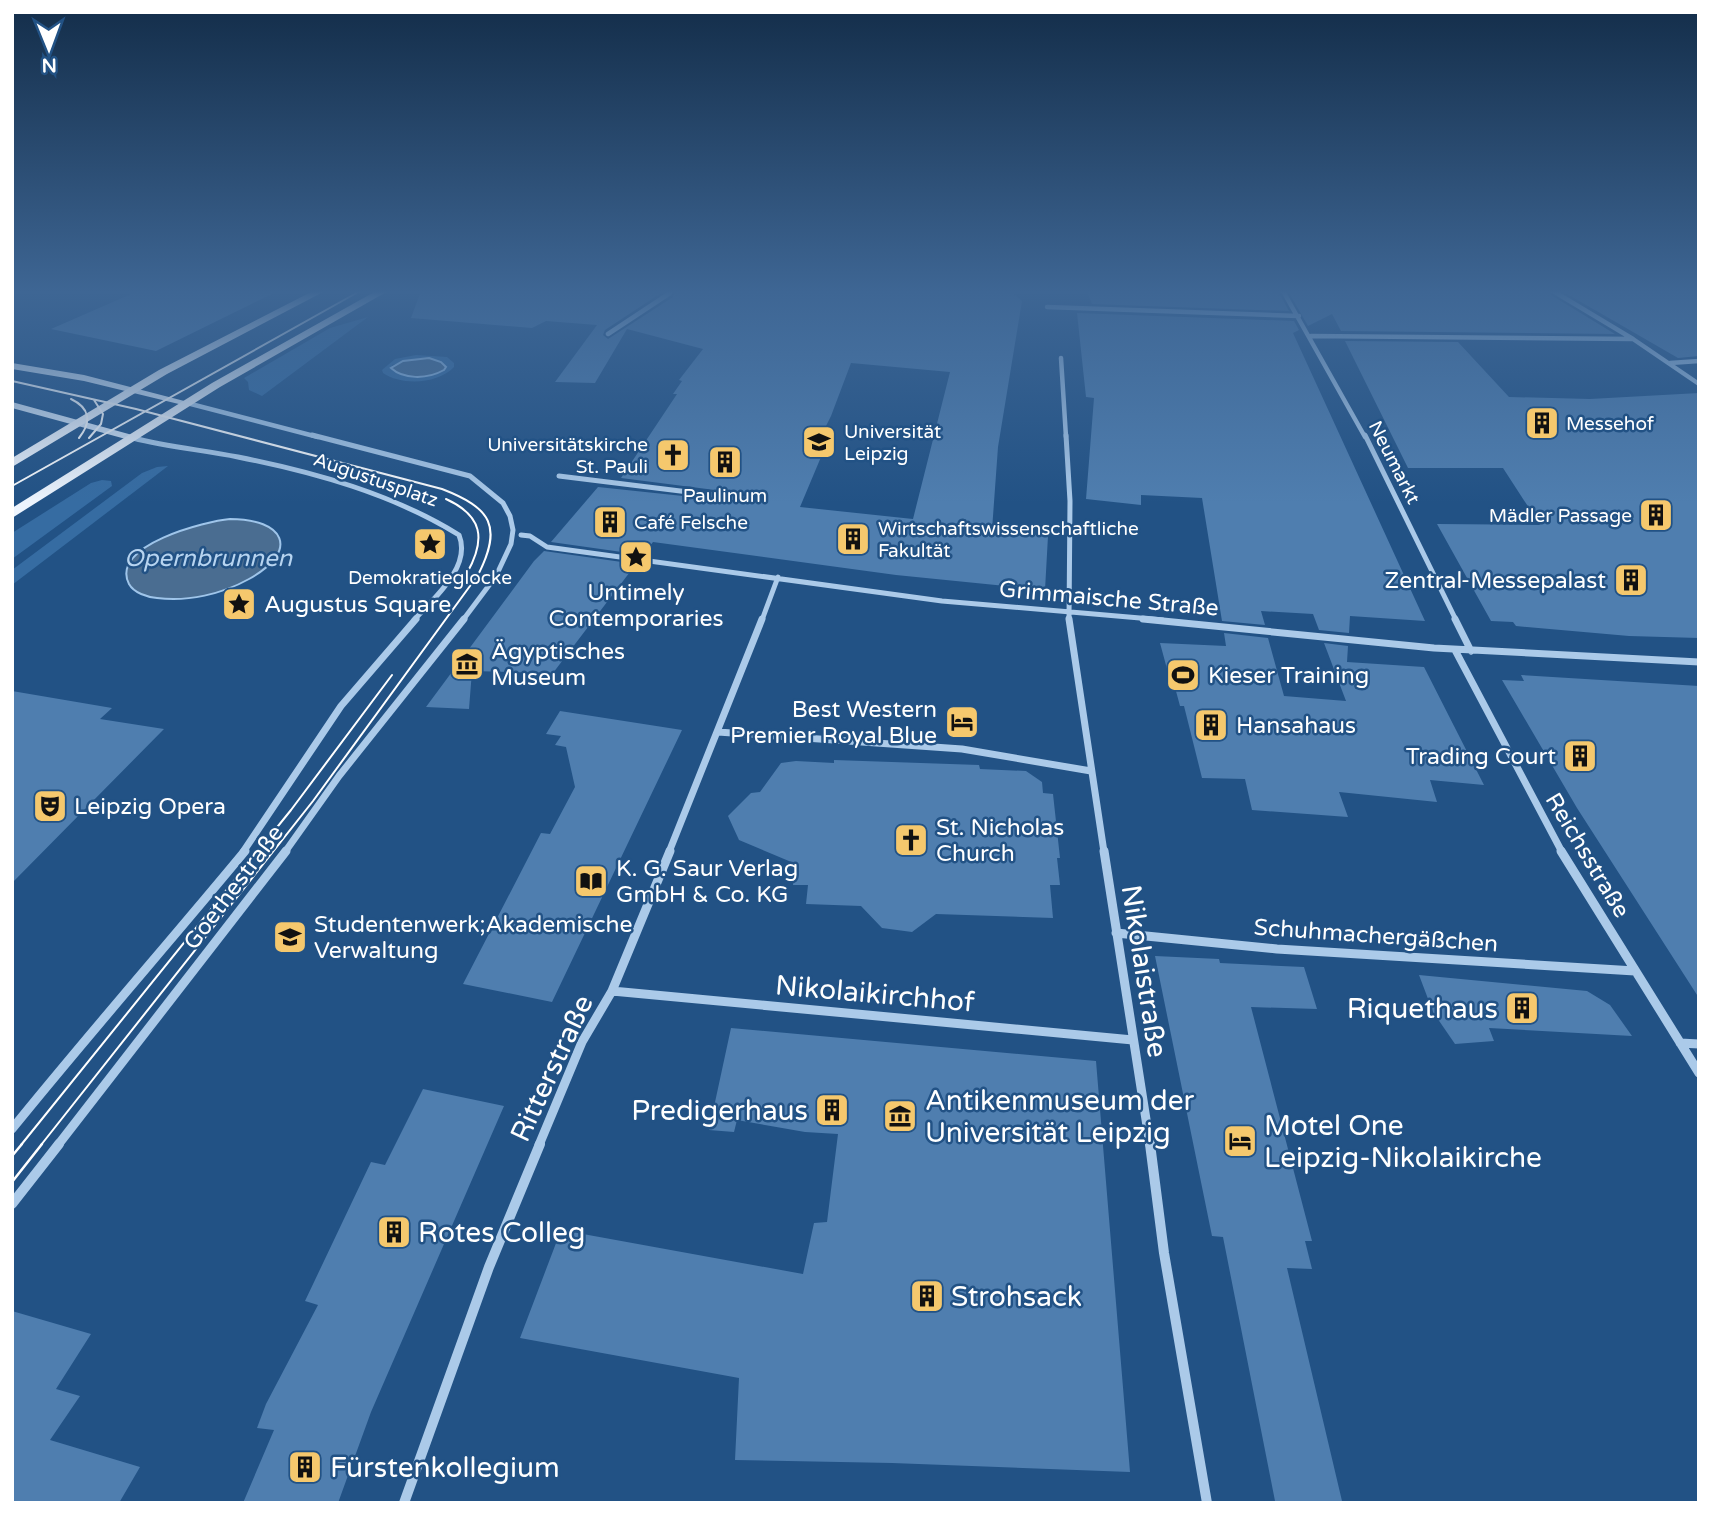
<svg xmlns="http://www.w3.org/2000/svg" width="1711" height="1515" font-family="'Varela Round',sans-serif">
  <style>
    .green { fill: #366ca2; fill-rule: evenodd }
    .water { fill: #4a6d91; stroke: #9fc5ea; stroke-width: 2 }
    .building { fill: #4f7eaf; fill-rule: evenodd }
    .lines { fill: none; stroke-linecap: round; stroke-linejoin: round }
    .street-far4 { stroke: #abcae9; stroke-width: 4.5 }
    .street-far3 { stroke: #abcae9; stroke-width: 5 }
    .street-far2 { stroke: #abcae9; stroke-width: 7 }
    .street-far1 { stroke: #abcae9; stroke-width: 9 }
    .street { stroke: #abcae9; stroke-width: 10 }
    .secondary { fill: #d6e6f7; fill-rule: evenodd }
    .primary { fill: #eef5fe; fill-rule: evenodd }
    .tram-far1 { stroke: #fff; stroke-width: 2 }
    .tram { stroke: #fff; stroke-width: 2.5 }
    .labels { text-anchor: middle; stroke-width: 5; stroke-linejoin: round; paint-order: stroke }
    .far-poi-label { font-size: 19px; fill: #fff; stroke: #225285; text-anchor: start }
    .far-street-label { font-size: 19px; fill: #fff; stroke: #225285 }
    .poi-label { font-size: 23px; fill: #fff; stroke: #225285; text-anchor: start }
    .street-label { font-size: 23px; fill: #fff; stroke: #225285 }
    .water-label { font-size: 24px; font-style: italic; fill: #b7d4f0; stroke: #225285 }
    .near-street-label { font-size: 28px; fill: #fff; stroke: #225285 }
    .near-poi-label { font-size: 28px; fill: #fff; stroke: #225285; text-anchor: start }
  </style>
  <rect width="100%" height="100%" fill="#225285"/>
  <path class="green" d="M368,317L262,396L249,390L248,382L244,378L330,328Z
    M416,355L447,357L454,363V367C438,384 402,386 383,373L382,370L395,359ZM422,358L440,363L433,374L414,377L396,372L392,365Z
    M168,466L155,476L12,585V570L142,473L157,467Z
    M102,480L111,481L112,486L12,559V533L91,483Z"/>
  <path class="water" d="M429,358L441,362L446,367L444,370C426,380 403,379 391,368L403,361Z
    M230,519C284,519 301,550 249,579C222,594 188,602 157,598C147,597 134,593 129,584C109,545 207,521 230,519Z"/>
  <path class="building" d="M138,291H278L156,351L51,329Z
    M421,291H664L605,330L603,335L608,339L673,297L674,291H1010L1022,301L998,447L992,530L1048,536L1045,590L896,575L653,542L643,555L551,542L598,487L749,503L750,498L746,494L621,478L677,394H673L682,381L679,380L703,349L627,329L595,383L555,382L597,325L546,321L532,328L411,318ZM851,363L950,372L913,519L800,507L821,457L811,456L831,416Z
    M1087,291H1278L1289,311L1092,304Z
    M1288,291H1548L1551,295L1615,334L1341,331L1332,314L1308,326Z
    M1562,291H1699V356L1678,358Z
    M1077,313L1294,321L1299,330L1293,333L1425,621L1350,616L1349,633L1319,630L1313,614L1261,611L1265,625L1222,621L1202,498L1141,495V505L1086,499L1094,398L1086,397Z
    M1345,341L1458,342L1509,397L1590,399L1699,393V638L1629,636L1516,626L1513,622L1491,621L1437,524L1540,525L1503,468H1408Z
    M544,551L636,564L553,673L472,671L469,709L426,707L534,561Z
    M1224,633L1268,638L1284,696L1346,701L1324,643L1348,646L1347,662L1424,667L1484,785L1430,780L1437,802L1339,792L1348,817L1252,810L1245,779L1202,778L1184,706H1180L1173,680H1170L1160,643L1226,646Z
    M1521,675L1699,686V998L1577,808L1502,680L1524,681Z
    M12,691L112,708L100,719L164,729L12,883Z
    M560,711L682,730L552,1002L463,984L541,833L550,834L575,787L566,747L555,745L561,736L546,734Z
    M834,760L979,765L980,769L1026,771L1042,782L1043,793L1053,794L1060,858H1057L1060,885H1050L1053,918L936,914L912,932L882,928L861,906L806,904L808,885H793L796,864L739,840L728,816L751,793L760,792L781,763L796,761L834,763Z
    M1155,956L1219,959L1220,963L1304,967L1317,1009L1251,1007L1312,1241H1305L1312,1269L1287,1268L1342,1501H1275L1223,1237L1212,1236Z
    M1419,975L1587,991L1610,1005L1632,1036L1489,1028L1494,1041L1455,1044L1433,1012Z
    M731,1028L1096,1061L1130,1472L892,1463L735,1460L739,1378L520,1338L561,1230L803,1274L814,1223L827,1222L838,1134L805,1132L737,1120L734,1132L709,1130Z
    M423,1089L504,1106L371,1412L338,1503H243L274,1430L257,1428L266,1404L318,1305L305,1301L371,1162L385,1165Z
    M12,1311L91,1334L56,1389L80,1396L50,1440L140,1467L119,1503H12Z"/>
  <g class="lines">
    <path class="street-far4" d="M1283,291L1365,437
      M1553,291L1633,339L1699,384
      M1047,307L1299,316
      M608,334L670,293
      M1311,336L1633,339
      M1061,358L1066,437
      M1670,363L1699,361
      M187,403L318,437"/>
    <path class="street-far3" d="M312,435L470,476L503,503L510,516L513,530L511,544L496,576L463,620
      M1066,435L1070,501L1069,620
      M1365,435L1456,620
      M133,438C168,447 203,450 238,457C314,472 393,494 459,535C472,567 433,599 414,620
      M559,476L745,499
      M521,535L530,536L547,547L942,601L1163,620
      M762,620L778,577"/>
    <path class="street-far2" d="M1069,619L1104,852
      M1143,619L1434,648L1699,662
      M1455,619L1471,651
      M1455,650L1562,852
      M718,732L962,749L1091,771
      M243,852L341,706L416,619
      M285,852L339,776L464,619
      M669,852L762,619"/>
    <path class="street-far1" d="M1104,851L1150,1145
      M1561,851L1699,1073
      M1116,933L1277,949L1635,971
      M612,991L1133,1040
      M1680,1043L1699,1044
      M12,1129C88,1035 168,944 245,851
      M58,1145L286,851
      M539,1145L582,1042L612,991L670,851"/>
    <path class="street" d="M1150,1144L1164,1253L1207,1503
      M12,1204L59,1144
      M404,1503L489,1267L540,1144"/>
    <path class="secondary" d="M12,363L84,375L192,403L187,406L84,381L12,369Z
      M12,402L136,436L138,438L133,441L12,408Z"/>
    <path class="primary" d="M313,291H325L167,374L12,467V458L159,370Z
      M376,291H388L220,387L12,518V508L212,383Z"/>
    <path class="tram-far1" d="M12,381L136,409L442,489C491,508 503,526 478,575L313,801L41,1145
      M71,399C90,408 92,422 79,438
      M89,438L101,424L103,414L94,400
      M12,486L360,291
      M446,499C483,516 486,539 467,573
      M21,1145L291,810L392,675"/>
    <path class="tram" d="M12,1156L22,1144
      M12,1182L42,1144"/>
  </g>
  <linearGradient id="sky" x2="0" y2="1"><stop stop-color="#132d49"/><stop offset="0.58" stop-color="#3e6694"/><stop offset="1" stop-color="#3e6694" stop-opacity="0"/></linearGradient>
  <rect width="1711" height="503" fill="url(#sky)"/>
  <defs>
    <g id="building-square" transform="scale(1.75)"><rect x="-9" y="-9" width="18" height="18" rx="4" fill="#f5c86d" stroke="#225285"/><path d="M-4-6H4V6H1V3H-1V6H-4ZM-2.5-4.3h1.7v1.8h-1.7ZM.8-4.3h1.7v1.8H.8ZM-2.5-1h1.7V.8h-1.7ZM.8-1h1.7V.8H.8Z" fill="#111"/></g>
    <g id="university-square" transform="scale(1.75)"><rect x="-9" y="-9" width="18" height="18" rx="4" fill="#f5c86d" stroke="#225285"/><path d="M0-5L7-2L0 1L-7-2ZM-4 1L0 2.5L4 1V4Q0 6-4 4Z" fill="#111"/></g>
    <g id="church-square" transform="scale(1.75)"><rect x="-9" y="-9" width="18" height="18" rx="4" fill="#f5c86d" stroke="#225285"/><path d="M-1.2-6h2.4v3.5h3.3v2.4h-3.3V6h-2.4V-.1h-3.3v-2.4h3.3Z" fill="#111"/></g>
    <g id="sight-square" transform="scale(1.75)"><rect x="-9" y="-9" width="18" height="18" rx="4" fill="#f5c86d" stroke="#225285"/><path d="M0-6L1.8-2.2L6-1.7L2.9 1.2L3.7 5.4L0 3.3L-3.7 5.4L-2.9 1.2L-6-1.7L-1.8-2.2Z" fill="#111"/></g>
    <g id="museum-square" transform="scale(1.75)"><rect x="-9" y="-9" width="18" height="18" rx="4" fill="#f5c86d" stroke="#225285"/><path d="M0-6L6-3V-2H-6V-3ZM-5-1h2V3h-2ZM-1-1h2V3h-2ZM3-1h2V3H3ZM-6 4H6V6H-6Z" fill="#111"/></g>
    <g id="stadium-square" transform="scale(1.75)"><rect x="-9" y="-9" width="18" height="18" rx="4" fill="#f5c86d" stroke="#225285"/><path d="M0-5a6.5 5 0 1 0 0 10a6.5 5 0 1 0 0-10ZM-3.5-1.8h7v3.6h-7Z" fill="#111"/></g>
    <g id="hotel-square" transform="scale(1.75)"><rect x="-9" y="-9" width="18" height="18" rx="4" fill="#f5c86d" stroke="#225285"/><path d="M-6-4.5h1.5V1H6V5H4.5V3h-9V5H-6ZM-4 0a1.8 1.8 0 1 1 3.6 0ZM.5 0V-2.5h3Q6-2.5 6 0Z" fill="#111"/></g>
    <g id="theatre-square" transform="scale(1.75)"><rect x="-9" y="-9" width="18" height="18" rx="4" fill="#f5c86d" stroke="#225285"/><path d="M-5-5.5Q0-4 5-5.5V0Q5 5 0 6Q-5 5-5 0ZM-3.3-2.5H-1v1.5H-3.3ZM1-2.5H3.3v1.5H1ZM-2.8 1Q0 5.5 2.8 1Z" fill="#111"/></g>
    <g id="library-square" transform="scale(1.75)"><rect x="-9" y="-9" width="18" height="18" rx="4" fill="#f5c86d" stroke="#225285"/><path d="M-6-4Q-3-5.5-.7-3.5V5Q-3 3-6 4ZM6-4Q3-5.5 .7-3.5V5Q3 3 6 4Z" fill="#111"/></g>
  </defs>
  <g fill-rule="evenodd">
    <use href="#building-square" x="1542" y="423"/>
    <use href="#university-square" x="819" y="442"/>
    <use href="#church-square" x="673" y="455"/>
    <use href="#building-square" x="725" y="462"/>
    <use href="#building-square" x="1656" y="515"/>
    <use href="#building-square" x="610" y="522"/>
    <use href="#building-square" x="853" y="539"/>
    <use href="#sight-square" x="430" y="544"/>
    <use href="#sight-square" x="636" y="557"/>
    <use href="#building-square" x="1631" y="580"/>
    <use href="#sight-square" x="239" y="604"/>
    <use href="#museum-square" x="467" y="664"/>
    <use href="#stadium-square" x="1183" y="675"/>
    <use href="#hotel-square" x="962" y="722"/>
    <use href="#building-square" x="1211" y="725"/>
    <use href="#building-square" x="1580" y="756"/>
    <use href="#theatre-square" x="50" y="806"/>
    <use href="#church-square" x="911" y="840"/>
    <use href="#library-square" x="591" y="881"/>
    <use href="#university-square" x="290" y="937"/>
    <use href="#building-square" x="1522" y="1008"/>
    <use href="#building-square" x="832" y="1110"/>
    <use href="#museum-square" x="900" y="1116"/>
    <use href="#hotel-square" x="1240" y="1141"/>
    <use href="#building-square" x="394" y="1232"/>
    <use href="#building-square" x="927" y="1296"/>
    <use href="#building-square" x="305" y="1467"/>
  </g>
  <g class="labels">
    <g class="far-poi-label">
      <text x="1566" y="430">Messehof</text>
      <text x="844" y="438">Universität<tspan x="844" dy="22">Leipzig</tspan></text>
      <text x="648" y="451" text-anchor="end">Universitätskirche<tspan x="648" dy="22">St. Pauli</tspan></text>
      <text x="725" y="502" text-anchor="middle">Paulinum</text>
      <text x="1632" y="522" text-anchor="end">Mädler Passage</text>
      <text x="634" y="529">Café Felsche</text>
      <text x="878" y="535">Wirtschaftswissenschaftliche<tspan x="878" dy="22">Fakultät</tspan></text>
      <text x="430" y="584" text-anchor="middle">Demokratieglocke</text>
    </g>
    <g class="far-street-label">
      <text transform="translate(1395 462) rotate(63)" y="7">Neumarkt</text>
      <text transform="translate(376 479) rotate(19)" y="7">Augustusplatz</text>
    </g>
    <g class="poi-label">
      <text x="1606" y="588" text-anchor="end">Zentral-Messepalast</text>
      <text x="636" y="600" text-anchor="middle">Untimely<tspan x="636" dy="26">Contemporaries</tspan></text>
      <text x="264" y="612">Augustus Square</text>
      <text x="491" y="659">Ägyptisches<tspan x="491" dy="26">Museum</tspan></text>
      <text x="1208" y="683">Kieser Training</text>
      <text x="937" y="717" text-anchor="end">Best Western<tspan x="937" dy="26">Premier Royal Blue</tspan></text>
      <text x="1236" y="733">Hansahaus</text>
      <text x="1556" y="764" text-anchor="end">Trading Court</text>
      <text x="74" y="814">Leipzig Opera</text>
      <text x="936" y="835">St. Nicholas<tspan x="936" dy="26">Church</tspan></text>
      <text x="616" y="876">K. G. Saur Verlag<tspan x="616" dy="26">GmbH &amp; Co. KG</tspan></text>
      <text x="314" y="932">Studentenwerk;Akademische<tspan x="314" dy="26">Verwaltung</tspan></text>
    </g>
    <g class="street-label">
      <text transform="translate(1109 598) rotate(5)" y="8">Grimmaische Straße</text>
      <text transform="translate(1588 855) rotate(59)" y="8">Reichsstraße</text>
      <text transform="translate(233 887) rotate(-53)" y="8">Goethestraße</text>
      <text transform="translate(1376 935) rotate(4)" y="8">Schuhmachergäßchen</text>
    </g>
    <g class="water-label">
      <text x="208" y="566">Opernbrunnen</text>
    </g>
    <g class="near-street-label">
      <text transform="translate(1145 971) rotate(81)" y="10">Nikolaistraße</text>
      <text transform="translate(875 993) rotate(5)" y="10">Nikolaikirchhof</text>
      <text transform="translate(551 1068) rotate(-65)" y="10">Ritterstraße</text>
    </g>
    <g class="near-poi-label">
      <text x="1498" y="1018" text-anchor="end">Riquethaus</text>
      <text x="925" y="1110">Antikenmuseum der<tspan x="925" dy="32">Universität Leipzig</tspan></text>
      <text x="808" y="1120" text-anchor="end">Predigerhaus</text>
      <text x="1264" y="1135">Motel One<tspan x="1264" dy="32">Leipzig-Nikolaikirche</tspan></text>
      <text x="418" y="1242">Rotes Colleg</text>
      <text x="951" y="1306">Strohsack</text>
      <text x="330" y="1477">Fürstenkollegium</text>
    </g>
  </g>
  <rect width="1711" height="1515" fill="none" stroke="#ffffff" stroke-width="28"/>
  <g transform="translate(49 49) rotate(179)" stroke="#225285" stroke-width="5" paint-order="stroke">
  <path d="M0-5L12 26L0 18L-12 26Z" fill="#ffffff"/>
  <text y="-10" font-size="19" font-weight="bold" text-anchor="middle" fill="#ffffff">N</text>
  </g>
</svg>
